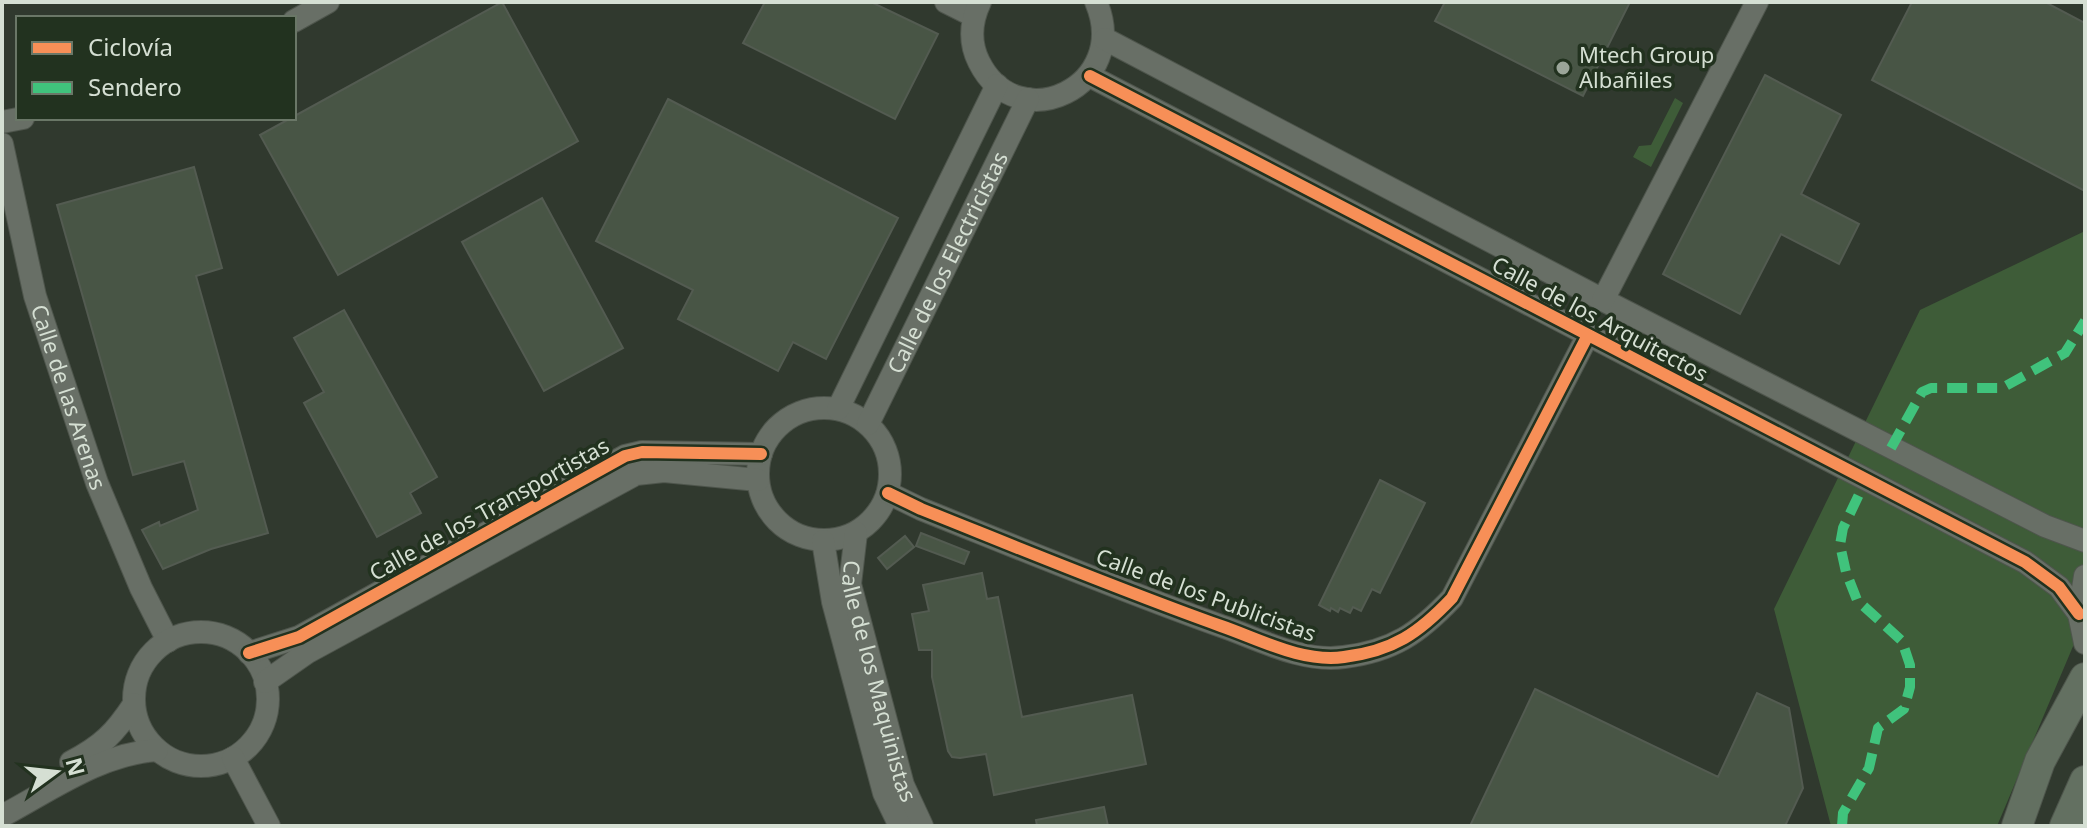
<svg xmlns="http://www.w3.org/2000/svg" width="2087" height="828" font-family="'Noto Sans',sans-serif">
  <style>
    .green { fill: #3e5c38 }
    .building { fill: #485545; stroke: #535b51; stroke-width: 2 }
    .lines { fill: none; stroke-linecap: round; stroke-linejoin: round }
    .minor-casing { stroke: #4e554c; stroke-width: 24 }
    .highway-casing { stroke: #4e554c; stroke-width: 32 }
    .minor { stroke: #686f66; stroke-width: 22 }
    .highway { stroke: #637061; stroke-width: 30 }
    .quiet { stroke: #40c37c; stroke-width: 10; stroke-dasharray: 20 10; stroke-linecap: butt }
    .cycleway-casing { stroke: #22321f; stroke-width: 17 }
    .cycleway { stroke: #f78f57; stroke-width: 12 }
    .poi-dot { fill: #9ba599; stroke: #22321f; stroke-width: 3 }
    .labels { text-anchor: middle; stroke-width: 7; stroke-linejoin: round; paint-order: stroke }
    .poi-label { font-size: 22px; fill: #d5dfd3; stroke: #22321f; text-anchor: start }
    .street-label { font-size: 22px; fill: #d5dfd3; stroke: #22321f }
  </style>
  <rect width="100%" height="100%" fill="#30392e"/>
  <path class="green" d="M1675,98L1683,103L1651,167L1633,157L1639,146L1651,145Z
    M2085,231V618L1997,826H1831L1774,609L1920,310Z"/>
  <path class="building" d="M502,2L578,141L338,275L260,135Z
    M765,2H871L938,34L895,119L743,43Z
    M1445,2H1630L1583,96L1435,21Z
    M1912,2H2045L2085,23V191L1872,80Z
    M1765,75L1841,115L1801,194L1859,224L1839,264L1781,234L1740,314L1663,274Z
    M668,99L898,218L826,359L793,342L778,371L678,319L693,290L596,241Z
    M194,167L222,268L196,276L268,533L211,549L163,569L142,530L159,522L160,526L198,510L184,461L133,475L57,205Z
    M542,198L623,348L544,391L462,242Z
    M344,310L437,477L410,493L421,513L377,537L304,403L324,392L294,338Z
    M1380,480L1425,503L1380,593L1372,589L1361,611L1353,607L1350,613L1340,608L1338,612L1331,608L1330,611L1319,605Z
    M921,533L969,552L964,564L916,546Z
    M905,536L914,547L887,569L878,558Z
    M982,573L987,599L998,597L1022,717L1132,695L1146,764L994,795L986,754L960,758L952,757L948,751L932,677V650H919L912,614L929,611L923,585Z
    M1535,689L1718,777L1757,693L1789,708L1803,788L1785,826H1470Z
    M1104,807L1108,826H1037L1036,820Z"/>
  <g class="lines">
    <g class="minor-casing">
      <g id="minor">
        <path d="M946,2L974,16"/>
        <path d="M980,2C971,21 969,42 979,62C1018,140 1132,86 1096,2"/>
        <path d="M294,21L328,2"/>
        <path d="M1105,39L1603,300L2045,526L2085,541"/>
        <path d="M1090,76L2025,562L2059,587L2079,614"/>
        <path d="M2,122L23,118"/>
        <path id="s1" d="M2,144L35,296L97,483L141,588L168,641"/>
        <path d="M1603,300L1757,2"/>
        <circle cx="824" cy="474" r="66"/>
        <path d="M838,409L997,85"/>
        <path id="s2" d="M868,424L1028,99"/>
        <path d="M888,493L921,509C1021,549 1120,590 1221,626C1259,639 1302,663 1344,657C1393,651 1419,633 1452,598L1588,335"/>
        <path id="s3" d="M856,533L850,584L903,785L922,826"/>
        <path d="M823,541L833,602L884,793L900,826"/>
        <path d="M2085,576L2079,614L2085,643"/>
        <circle cx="201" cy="699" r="67"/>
        <path d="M249,653L299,637L625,456L642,452L761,454"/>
        <path d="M265,682L308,652L636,474L664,471L758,480"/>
        <path d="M233,758L269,826"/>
        <path d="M71,762C102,746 115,733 134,704"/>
        <path d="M2,816C51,790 100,754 157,750"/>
      </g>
    </g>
    <g class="highway-casing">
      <path id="highway" d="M2017,826L2040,761L2085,678
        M2065,826L2085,781"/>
    </g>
    <use href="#minor" class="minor"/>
    <use href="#highway" class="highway"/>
    <path class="quiet" d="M1891,448L1922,392L1931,388H2002L2065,353L2085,321
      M1842,826L1843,813L1869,768L1878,728L1904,709L1910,687V665L1902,641L1857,600L1846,572L1840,545L1843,528L1866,480"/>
    <g class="cycleway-casing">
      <path id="cycleway" d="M1090,76L2025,562L2059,587L2079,614
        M888,493L921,509C1021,549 1120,590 1221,626C1259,639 1302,663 1344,657C1393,651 1419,633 1452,598L1588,335
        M249,653L299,637L625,456L642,452L761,454"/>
    </g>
    <use href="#cycleway" class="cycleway"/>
  </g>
  <circle class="poi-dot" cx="1563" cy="68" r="8"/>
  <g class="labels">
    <g class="poi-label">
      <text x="1579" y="63">Mtech Group<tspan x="1579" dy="25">Albañiles</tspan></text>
    </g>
    <g class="street-label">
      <text dy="8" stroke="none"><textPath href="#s2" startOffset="180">Calle de los Electricistas</textPath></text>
      <text transform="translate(1600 319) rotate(28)" y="8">Calle de los Arquitectos</text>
      <text dy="8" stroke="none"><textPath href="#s1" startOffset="262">Calle de las Arenas</textPath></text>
      <text transform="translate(489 509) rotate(-29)" y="8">Calle de los Transportistas</text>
      <text transform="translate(1206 595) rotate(20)" y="8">Calle de los Publicistas</text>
      <text dy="8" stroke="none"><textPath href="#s3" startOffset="152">Calle de los Maquinistas</textPath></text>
    </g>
  </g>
  <rect width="2087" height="828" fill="none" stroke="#d5dfd3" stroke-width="8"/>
  <rect x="16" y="16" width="280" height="104" fill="#22321f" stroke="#6a7767" stroke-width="2"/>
  <rect x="32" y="42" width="40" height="12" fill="#f78f57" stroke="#6a7767" stroke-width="2"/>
  <text x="88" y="56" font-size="24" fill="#d5dfd3">Ciclovía</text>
  <rect x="32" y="82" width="40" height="12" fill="#40c37c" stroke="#6a7767" stroke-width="2"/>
  <text x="88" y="96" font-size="24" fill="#d5dfd3">Sendero</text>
  <g transform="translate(56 772) rotate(75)" stroke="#22321f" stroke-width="6" paint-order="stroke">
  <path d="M0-6L14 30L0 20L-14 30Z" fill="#d5dfd3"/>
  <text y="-12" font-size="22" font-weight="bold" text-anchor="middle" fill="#d5dfd3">N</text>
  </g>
</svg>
